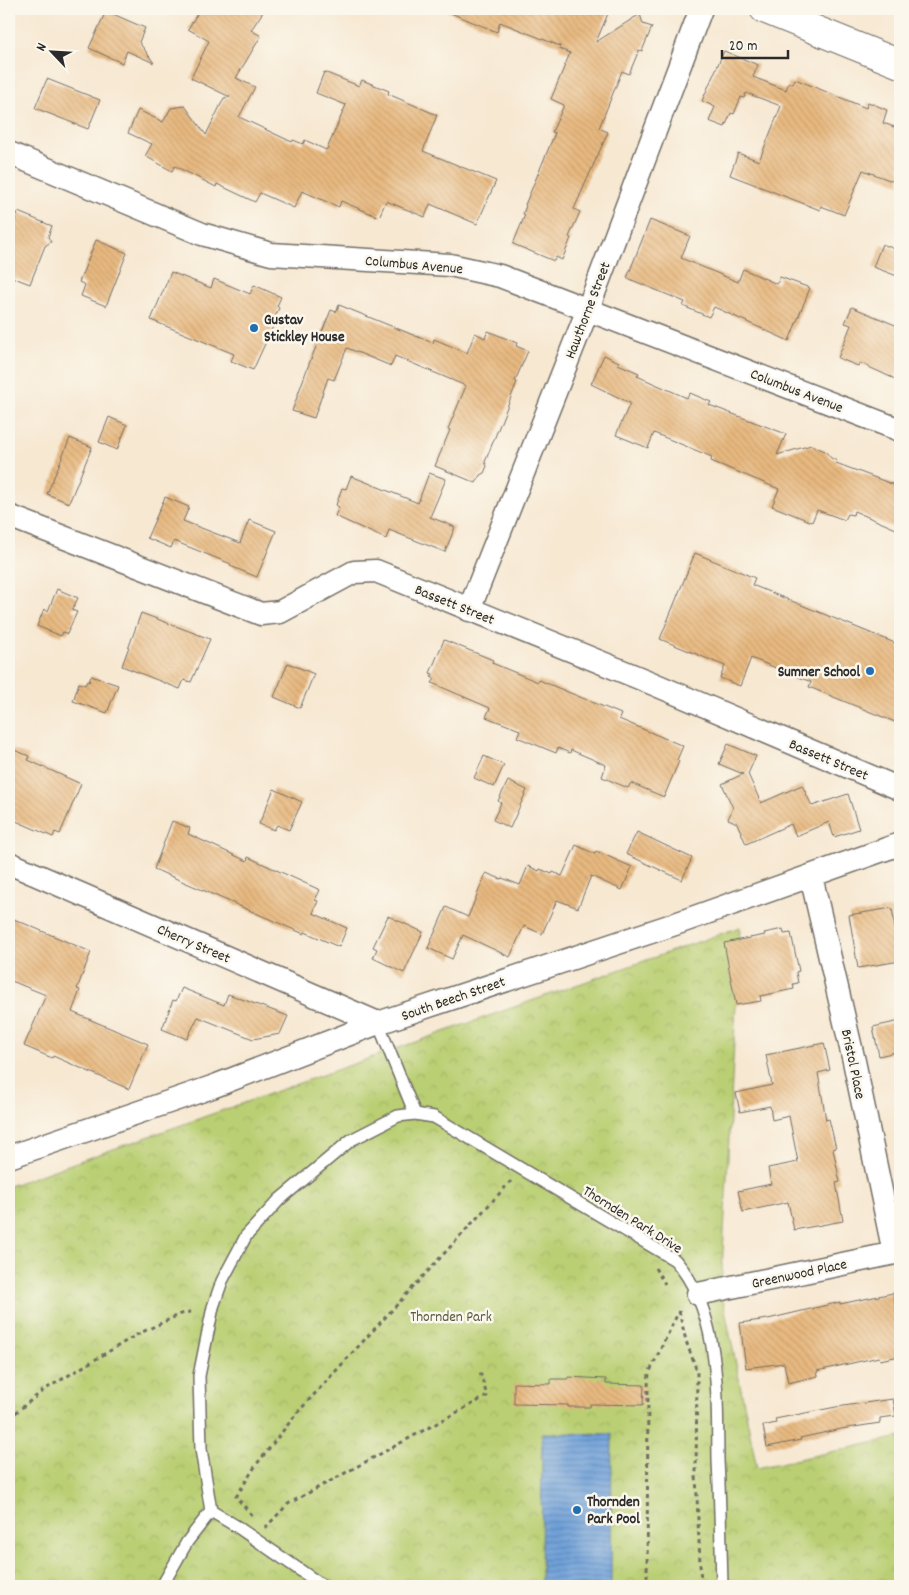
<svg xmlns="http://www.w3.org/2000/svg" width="909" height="1595" font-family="Dekko,sans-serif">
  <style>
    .park { fill: url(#park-crowns); stroke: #727d4f }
    .water { fill: url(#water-rules); stroke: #4d6682 }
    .building { fill: url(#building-back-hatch) }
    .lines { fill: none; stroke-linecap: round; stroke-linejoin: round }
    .lane-casing { stroke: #726d65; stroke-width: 14 }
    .street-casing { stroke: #726d65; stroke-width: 25 }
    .secondary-casing { stroke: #726d65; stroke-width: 30 }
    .path { stroke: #726d65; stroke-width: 3; stroke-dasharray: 4 4; stroke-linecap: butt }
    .lane { stroke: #fff; stroke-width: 11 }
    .street { stroke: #fff; stroke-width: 22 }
    .secondary { stroke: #fff; stroke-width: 28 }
    .poi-dot { fill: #1f6fb2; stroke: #fbf7ec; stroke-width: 2 }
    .labels { text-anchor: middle; stroke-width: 5; stroke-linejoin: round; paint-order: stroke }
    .street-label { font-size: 15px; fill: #2b2b2b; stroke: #fbf7ec }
    .poi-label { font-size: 15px; font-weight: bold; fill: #2b2b2b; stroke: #fbf7ec; text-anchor: start }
    .park-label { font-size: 15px; fill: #565c41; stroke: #fbf7ec }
  </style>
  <defs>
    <pattern id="park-crowns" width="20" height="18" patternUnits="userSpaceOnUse" patternTransform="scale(1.25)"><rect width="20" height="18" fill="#bacf73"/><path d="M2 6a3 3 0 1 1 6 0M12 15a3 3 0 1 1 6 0" fill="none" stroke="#a0b264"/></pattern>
    <pattern id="water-rules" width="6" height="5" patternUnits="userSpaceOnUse" patternTransform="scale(1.25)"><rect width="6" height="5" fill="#6fa0d9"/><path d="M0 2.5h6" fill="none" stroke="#5b83b0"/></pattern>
    <pattern id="building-back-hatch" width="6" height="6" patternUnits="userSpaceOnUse" patternTransform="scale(1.25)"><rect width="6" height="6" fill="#e8b980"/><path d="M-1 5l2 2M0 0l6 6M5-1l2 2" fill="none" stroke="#c79f6f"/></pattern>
  </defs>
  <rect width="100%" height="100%" fill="#fbf7ec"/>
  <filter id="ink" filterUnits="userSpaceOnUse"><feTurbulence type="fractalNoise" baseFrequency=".02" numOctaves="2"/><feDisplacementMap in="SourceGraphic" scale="10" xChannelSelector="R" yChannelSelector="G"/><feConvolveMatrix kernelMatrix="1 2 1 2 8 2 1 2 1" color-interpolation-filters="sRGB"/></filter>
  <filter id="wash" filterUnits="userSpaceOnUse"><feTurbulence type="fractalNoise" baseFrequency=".0096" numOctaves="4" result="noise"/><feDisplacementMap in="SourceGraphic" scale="20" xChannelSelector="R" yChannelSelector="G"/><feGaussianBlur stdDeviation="1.12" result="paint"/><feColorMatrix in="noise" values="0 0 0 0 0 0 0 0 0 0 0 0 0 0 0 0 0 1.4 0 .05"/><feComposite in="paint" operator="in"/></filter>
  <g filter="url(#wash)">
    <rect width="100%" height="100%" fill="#f7e8d2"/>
    <path class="park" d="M740,927L721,1290L757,1468L900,1437V1586H9V1186Z"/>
    <path class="water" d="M542,1433L612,1434L611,1586H541Z"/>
    <g id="blocks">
      <path class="building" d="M200,9H265L251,30L261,36L236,78L255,87L239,117L292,142L293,140L303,144L305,140L326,150L327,149L346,105L316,93L324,72L359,86L362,80L389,91L388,94L437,115L423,151L496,181L477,224L430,204L425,217L386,201L379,217L341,201L339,207L302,191L294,208L260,193L255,202L217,184L216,187L175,166L172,171L145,156L152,144L128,133L138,110L163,122L171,108L185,106L206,135L224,98L230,97L191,78L209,41L188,29Z
        M441,9H610L596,42L640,14L643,24L652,27L642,51L639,50L629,74L622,71L599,128L608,132L574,209L580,212L569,237L571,238L562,260L556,257L554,261L513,244L525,215L523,214L526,206L525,205L555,133L552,132L564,105L551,99L570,53L559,49L560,46L500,22L497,32Z
        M106,11L145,28L139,42L154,63L127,51L122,63L89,48Z
        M724,51L758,65L753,77L786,90L789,82L793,84L795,79L866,108L868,102L887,110L883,123L900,129V184L863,170L844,215L821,206L820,210L730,175L738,153L759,161L781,106L746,93L744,98L741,97L734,114L731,113L725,127L709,121L715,107L702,101Z
        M47,79L100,100L88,129L35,108Z
        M18,212L52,226L48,237L51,242L45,246L30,284L9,276V237Z
        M650,220L690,236L681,258L738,282L743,269L777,284L780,277L810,288L789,341L714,307L709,317L683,306L685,302L627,278Z
        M96,240L127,253L106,306L81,296L85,285L79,282Z
        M882,244L900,251V277L873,267Z
        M171,272L211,288L214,279L250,294L254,285L281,297L277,306L279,308L273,321L275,322L253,370L231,361L234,354L151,320Z
        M339,305L433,343L434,339L467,353L475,333L485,338L488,331L517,343L516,346L528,351L515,381L517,382L485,462L487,466L484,473L480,475L476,483L435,466L450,430L448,429L466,386L395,356L391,366L347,348L334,380L328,378L314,418L292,411L307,369L331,310L336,312Z
        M852,307L900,327V367L895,379L860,363L858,366L838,358L851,325L845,323Z
        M604,355L619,362L618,364L639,373L637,376L687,398L690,393L711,402L709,405L786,434L777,455L811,445L825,451L831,458L837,461L836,463L900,487V520L896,529L854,511L853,515L848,514L845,520L817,510L812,522L772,506L779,489L711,461L712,457L654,433L648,448L616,435L630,403L591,384Z
        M109,417L127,425L117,450L99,442Z
        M70,438L92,447L69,503L47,494Z
        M429,473L446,479L430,517L455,527L445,552L389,530L386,539L335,516L339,507L336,505L342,488L346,489L351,476L418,503Z
        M165,497L189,507L183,521L240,543L249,520L276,531L257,577L230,566L231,564L174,541L171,548L147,538Z
        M695,553L755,578L752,585L900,645V724L809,687L811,682L751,658L740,686L720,678L725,666L660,639Z
        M57,589L78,598L72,610L77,612L67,634L63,632L61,636L37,626L44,609L48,611Z
        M141,613L210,639L191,682L184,680L180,689L122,666Z
        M444,640L493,660L492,663L538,682L539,680L568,692L621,714L619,719L683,746L677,760L679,761L664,797L631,783L628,788L602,777L606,765L571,750L570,753L558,748L556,753L517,737L520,730L486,717L490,708L432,683L435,679L431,677L433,674L430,673Z
        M288,663L314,674L300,708L274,697Z
        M91,676L118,685L107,713L73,701L79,683L85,685L87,681L89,682Z
        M728,744L756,756L748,774L761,803L802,785L812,806L848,794L859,829L834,837L829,822L796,836L791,824L746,844L737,823L728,819L733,808L722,784L743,774L719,764Z
        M9,748L29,756L28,760L81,784L60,834L55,832L53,837L9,818Z
        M484,756L504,765L494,787L474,778Z
        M508,781L527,790L510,828L493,820L501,803L498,801Z
        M274,789L302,802L289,830L277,825L274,830L259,824Z
        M172,821L190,828L188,834L247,861L248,857L320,890L315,900L318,901L313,913L347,928L339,947L305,932L304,934L154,869Z
        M637,832L692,858L682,880L626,854Z
        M576,845L595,854L596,851L632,867L622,890L591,876L578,908L557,900L542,934L524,926L510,957L463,935L452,959L428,948L446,907L468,917L486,873L501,879L502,878L520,885L528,866L539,871L540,869L552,874L553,872L562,876Z
        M892,908L900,961L858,968L849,915Z
        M388,916L423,932L404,973L373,958L377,949L373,947Z
        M9,917L91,952L77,989L80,990L72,1012L148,1044L129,1089L53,1056L52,1058L24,1046L46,995L9,980Z
        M783,929L784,934L791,933L799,971L796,972L798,983L793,984L794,989L760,996L761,1001L736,1005L724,943L765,935L764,933Z
        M182,988L224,1005L228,994L288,1016L280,1034L253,1039L198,1017L187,1039L162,1029L173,1000L176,1001Z
        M900,1021V1051L879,1056L873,1027Z
        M824,1043L830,1070L818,1073L826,1120L829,1119L836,1148L833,1149L840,1182L836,1183L843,1221L794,1230L788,1202L743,1212L738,1191L771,1184L768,1168L798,1162L789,1116L772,1120L770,1106L740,1112L736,1093L772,1085L766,1055Z
        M893,1293L900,1327V1356L880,1360L879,1357L817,1371L818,1376L788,1383L784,1363L746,1368L740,1323L768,1319L840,1302V1304Z
        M568,1377L606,1379V1384L644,1385L643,1405L590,1404V1407H568V1405L514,1404V1383L551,1384V1379H568Z
        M893,1399L896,1416L880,1418V1423L841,1429L800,1438L801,1440L767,1447L763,1426L776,1423L775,1419L836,1407Z"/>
    </g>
  </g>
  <g filter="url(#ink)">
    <use href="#blocks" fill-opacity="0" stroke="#726d65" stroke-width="1"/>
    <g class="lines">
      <g class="lane-casing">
        <path id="lane" d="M378,1023L415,1114
          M211,1511L236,1526L323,1586
          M162,1586L187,1542L211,1511L201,1449L199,1376L213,1307L222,1281L246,1236L279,1200L351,1140L398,1116L415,1114L434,1117L675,1260C721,1312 717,1395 718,1460C720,1502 721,1544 722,1586"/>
      </g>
      <g class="street-casing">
        <path id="street" d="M9,153L202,234L271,254L450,265L500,276L900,430
          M9,516L261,614L280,612L354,572L376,571L649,682L900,789
          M469,610L588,309L701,9
          M9,863L378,1023
          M811,876L854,1061L894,1253
          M9,1157L212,1087L378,1023L678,923L900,844
          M698,1294L900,1252"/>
      </g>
      <g class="secondary-casing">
        <path id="secondary" d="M764,9L900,64"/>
      </g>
      <path class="path" d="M655,1268L665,1284
        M679,1311L686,1341L697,1371L696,1475L701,1586
        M9,1418L44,1390L138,1334L181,1314L195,1311
        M252,1515L236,1497L256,1465L297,1413L511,1181
        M265,1528L288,1504L487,1396L480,1372
        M647,1586L648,1386L649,1373L679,1311"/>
      <use href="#lane" class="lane"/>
      <use href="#street" class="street"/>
      <use href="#secondary" class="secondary"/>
    </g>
  </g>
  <g class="poi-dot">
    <circle cx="254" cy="328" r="5"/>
    <circle cx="870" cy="671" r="5"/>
    <circle cx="577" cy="1510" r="5"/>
  </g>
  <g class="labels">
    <g class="street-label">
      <text transform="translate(414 264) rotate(5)" y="5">Columbus Avenue</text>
      <text transform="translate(587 310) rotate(-69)" y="5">Hawthorne Street</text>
      <text transform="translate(797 390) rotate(21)" y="5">Columbus Avenue</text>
      <text transform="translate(455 604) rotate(22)" y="5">Bassett Street</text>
      <text transform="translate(829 759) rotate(23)" y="5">Bassett Street</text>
      <text transform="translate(194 943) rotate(23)" y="5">Cherry Street</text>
      <text transform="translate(453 998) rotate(-19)" y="5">South Beech Street</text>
      <text transform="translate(854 1064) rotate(78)" y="5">Bristol Place</text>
      <text transform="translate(633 1219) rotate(32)" y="5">Thornden Park Drive</text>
      <text transform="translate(799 1273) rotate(-12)" y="5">Greenwood Place</text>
    </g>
    <g class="poi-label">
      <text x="264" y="324">Gustav<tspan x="264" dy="17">Stickley House</tspan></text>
      <text x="860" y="676" text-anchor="end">Sumner School</text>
      <text x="587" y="1506">Thornden<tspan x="587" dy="17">Park Pool</tspan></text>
    </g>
    <g class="park-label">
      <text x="451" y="1321">Thornden Park</text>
    </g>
  </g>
  <rect width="909" height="1595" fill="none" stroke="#fbf7ec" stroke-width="30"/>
  <g transform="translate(52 52) rotate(295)" stroke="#fbf7ec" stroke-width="4" paint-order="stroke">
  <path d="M0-4L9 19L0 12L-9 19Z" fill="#2b2b2b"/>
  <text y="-8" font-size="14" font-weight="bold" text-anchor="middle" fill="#2b2b2b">N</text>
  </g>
  <path d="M722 50v8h66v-8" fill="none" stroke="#2b2b2b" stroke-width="2.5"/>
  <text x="729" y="50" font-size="15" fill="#2b2b2b" stroke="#fbf7ec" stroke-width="4" paint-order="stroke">20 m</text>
</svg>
